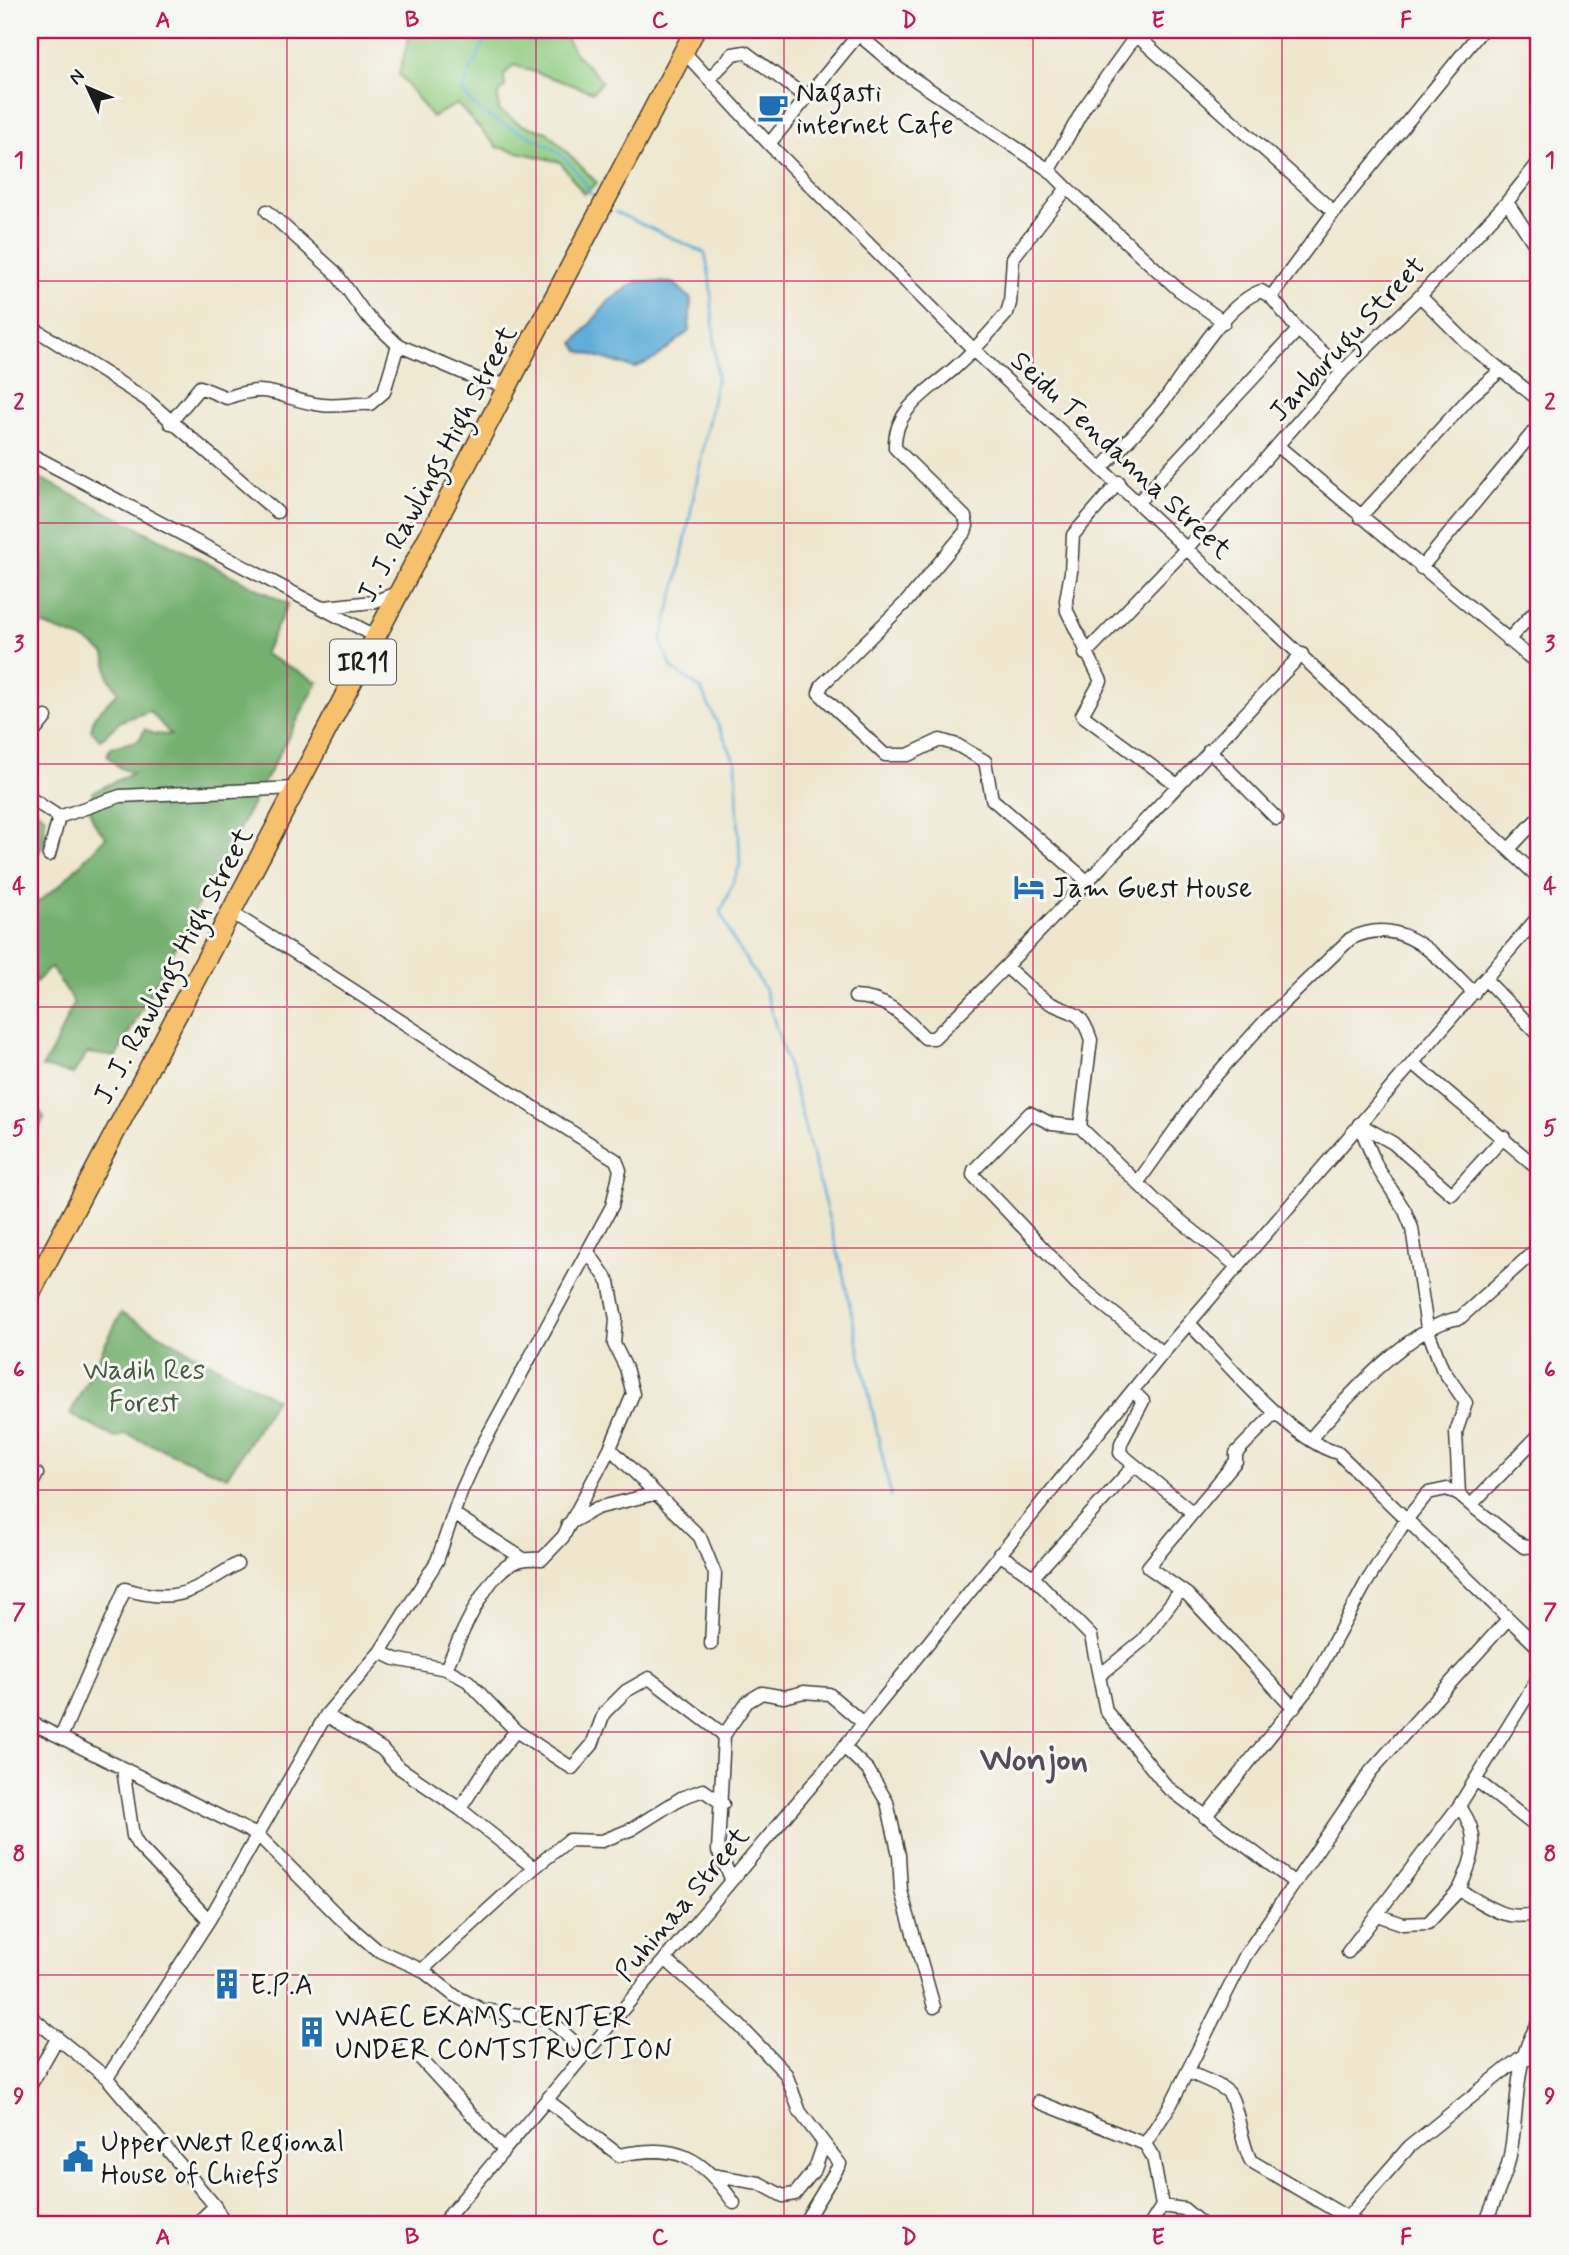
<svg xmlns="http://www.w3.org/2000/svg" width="1569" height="2255" font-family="Mynerve,sans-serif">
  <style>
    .green { fill: #91cd82; stroke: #56744f; stroke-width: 2 }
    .forest { fill: #74b070; stroke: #486646; stroke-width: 2 }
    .water { fill: #5eadd8; stroke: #3d647a; stroke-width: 2 }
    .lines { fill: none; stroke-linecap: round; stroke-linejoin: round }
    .stream { stroke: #5eadd8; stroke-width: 2.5 }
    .minor-casing { stroke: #3c3a37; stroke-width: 15 }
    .primary-casing { stroke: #3c3a37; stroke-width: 22 }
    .minor { stroke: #fff; stroke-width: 12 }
    .primary { stroke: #f7c06c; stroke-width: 19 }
    .grid { fill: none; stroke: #c2185b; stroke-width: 2; stroke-opacity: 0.55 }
    .labels { text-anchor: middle; stroke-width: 6; stroke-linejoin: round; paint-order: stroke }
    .shield { fill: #f6f6f2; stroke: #5d5d5c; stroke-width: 2 }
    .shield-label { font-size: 26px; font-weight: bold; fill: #1c1c1c }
    .poi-label { font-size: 28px; fill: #1c1c1c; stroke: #f6f6f2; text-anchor: start }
    .street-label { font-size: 28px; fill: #1c1c1c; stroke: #f6f6f2 }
    .park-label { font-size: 28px; fill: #455a40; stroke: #f6f6f2 }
    .district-label { font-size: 35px; font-weight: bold; fill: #564b59; stroke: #f6f6f2 }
    .neatline { fill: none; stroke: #c2185b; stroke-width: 2.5 }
    .grid-label { font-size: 23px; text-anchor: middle; font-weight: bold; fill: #c2185b }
  </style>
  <rect width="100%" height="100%" fill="#f6f6f2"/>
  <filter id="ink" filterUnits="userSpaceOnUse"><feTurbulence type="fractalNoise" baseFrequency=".0143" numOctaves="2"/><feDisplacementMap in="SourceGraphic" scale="14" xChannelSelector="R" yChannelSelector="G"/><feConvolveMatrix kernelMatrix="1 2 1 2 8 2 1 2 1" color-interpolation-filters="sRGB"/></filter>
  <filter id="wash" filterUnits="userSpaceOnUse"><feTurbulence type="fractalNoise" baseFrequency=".00686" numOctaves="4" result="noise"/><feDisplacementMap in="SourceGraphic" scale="28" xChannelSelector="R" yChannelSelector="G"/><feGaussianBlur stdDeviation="1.57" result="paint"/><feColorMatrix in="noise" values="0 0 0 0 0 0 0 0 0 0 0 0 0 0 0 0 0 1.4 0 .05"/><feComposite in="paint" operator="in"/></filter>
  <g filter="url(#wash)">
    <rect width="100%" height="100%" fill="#eee7cd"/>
    <path class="green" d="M411,30H561L576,54L602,81L593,92L514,65L504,75L505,87L498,94L499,110L522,125L547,132L597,183L584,194L560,162L497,147L457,104L432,117L399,74Z"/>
    <path class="forest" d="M30,473L288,604L264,654L318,682L116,1057L87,1053L73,1074L42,1067C57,1047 62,1025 74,1003L51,967L35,983L30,957V908L60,885L106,837C92,823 86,811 93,792L133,773L120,768L107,756L110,748L139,740L145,729L154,734L171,735L150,711L121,721L100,740L91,730L94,717L118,692L109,678L105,654L87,641L35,622L30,625Z
      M30,805L45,817L44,845L30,864Z
      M30,1097L44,1117L30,1147Z
      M121,1313L276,1399L227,1477L126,1434L115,1438L70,1414Z"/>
    <path class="water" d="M637,281L674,283L691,299L689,331L655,359L634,368L579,351L574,343L609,301Z"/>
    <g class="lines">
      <path class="stream" d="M483,30L488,34L462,89C480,124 521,127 552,148C570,161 581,175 591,194
        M615,212L705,253L710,280L717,377L678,577L661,642L672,668L701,689L736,763L740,865L721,912L732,938L764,988L794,1086L841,1265L891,1496"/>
    </g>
  </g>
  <g filter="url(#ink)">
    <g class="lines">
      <g class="minor-casing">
        <path id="minor" d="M859,35L899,69L1049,170L1067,188L1013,258L1010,303L1007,313C991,331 976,349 958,365C933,389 893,407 895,448L965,517L967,526L965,532L907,601L822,685L819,693L885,755H908L940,740L957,745L985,761L992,799L1087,881
          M1136,35L1334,212L1271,297L1298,330
          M684,52L769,144L974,350L1539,878
          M709,79L733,54L745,52L807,98
          M769,144L862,30
          M1049,170L1084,108L1140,30
          M1067,188L1179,290L1224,322
          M1507,202L1539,251
          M267,211L335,272L365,314L398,345
          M1334,212L1482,30
          M1420,296L1467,343L1539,400
          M30,326L147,400L277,512
          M170,423L200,387L227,398C272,381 280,400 322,405C337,407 354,403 370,404L384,392L398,345L482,381L511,385
          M1278,446L1539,665
          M30,454L377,637
          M1103,467C1123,445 1146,423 1165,399C1189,368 1224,304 1261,291L1271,297
          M1119,482L1073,535L1071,572L1066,600L1067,611L1101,681L1082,715L1176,784
          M1139,501L1298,330L1343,371
          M1360,517L1471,396L1500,371
          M1421,568L1539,425
          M325,607L373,602L399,592
          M1508,640L1539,607
          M1085,654L1187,548L1343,371L1420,296L1507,202L1539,162
          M30,737L46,717
          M1209,750L1277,819
          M30,798L59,817L120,796L296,788
          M1509,849L1539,817
          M49,855L59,817
          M1007,968C1021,979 1036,996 1052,1004C1075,1015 1081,1010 1091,1040L1080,1127L1156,1201L1238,1267
          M1485,979L1539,1035
          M855,997C888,998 903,1016 925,1038H934C1061,914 1179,782 1302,654
          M1413,1063L1539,1169
          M1359,1124L1393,1143L1452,1194L1504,1137
          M1080,1127L1052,1124L1030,1113L974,1170L973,1175L1077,1284L1163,1353
          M1138,1182L1207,1085L1266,1020L1350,939C1403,912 1439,959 1474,993
          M1189,1323C1224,1360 1291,1441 1338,1453L1539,1648
          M1134,1392L1143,1401L1121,1443L1120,1453L1193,1513
          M1276,1412L1236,1453V1461L1148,1567L1188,1595L1294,1708
          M1311,1438C1343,1402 1411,1324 1460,1318L1539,1247
          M610,1448L700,1537L715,1574L711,1644
          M30,1488L37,1474
          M1459,1495L1471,1505L1539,1435
          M1471,1505L1524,1547L1539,1546
          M454,1514L522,1558
          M568,1524L597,1508L654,1494
          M999,1554L1033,1577L1134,1466
          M1033,1577L1091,1636L1106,1711L1167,1787L1295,1883
          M380,1652L395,1659L446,1669L468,1681L516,1731L572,1768L592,1745L604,1713L626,1691L649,1678L724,1735
          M446,1669C457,1643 481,1589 501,1571C513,1559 527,1558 542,1559L563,1537L610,1448L633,1394L626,1368L614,1344L616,1319L609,1282L588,1252
          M1100,1675L1143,1640L1181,1590
          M326,1715L382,1749L397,1766L460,1809L534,1868
          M30,1722L259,1836L339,1917L376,1949L422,1970L455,1996L483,2010L549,2019L587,2054
          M61,1737L125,1589C178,1605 192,1591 237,1564
          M844,1747L868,1770L887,1802L899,1855L901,1891L934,2007
          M123,1769L133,1836L138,1845L209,1920
          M1476,1780L1539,1829
          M1459,1806C1482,1836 1474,1858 1459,1890C1488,1906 1506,1924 1539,1912
          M460,1809L491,1761L516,1731
          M1205,1817L1310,1686L1366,1583L1406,1520L1428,1493L1447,1489L1459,1495L1456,1432L1466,1403L1442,1368L1427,1328L1412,1228L1405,1211L1377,1167L1359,1124
          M732,1880L718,1851L724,1735L747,1702L762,1693L784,1697L804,1692L829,1694L863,1723
          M1377,1915L1403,1924L1428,1923L1459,1890
          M1348,1952L1459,1806L1539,1677
          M665,1959L737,2023L786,2074L800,2112L840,2164L803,2225
          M422,1970L534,1868L569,1840L602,1841L632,1829L681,1798L703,1790L723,1804
          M30,2016L107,2078L215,2206L225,2225
          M408,2045L504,2150
          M1188,2072C1200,2078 1218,2083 1228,2092C1237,2101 1241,2144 1251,2161L1360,2225
          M107,2078L209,1920L326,1715L380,1652L437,1561L461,1492L481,1448L612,1206L620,1170L616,1160C487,1079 361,993 232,913
          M30,2086L58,2037
          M547,2100L619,2155C677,2144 700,2155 734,2203
          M1039,2102L1145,2144L1153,2157L1162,2206L1150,2225
          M1145,2144L1171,2104L1245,1956L1371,1771L1508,1619
          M711,2175L759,2183L783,2196L795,2194L815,2169L823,2146
          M1162,2206L1184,2209L1203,2225
          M1348,2217L1409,2147L1521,2057L1539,2060
          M195,2225L215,2206
          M441,2225L844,1747L1163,1353L1539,916
          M1485,2225C1492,2205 1502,2185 1508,2164C1520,2119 1511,2061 1539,2023"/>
      </g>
      <g class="primary-casing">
        <path id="primary" d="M30,1294L695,30"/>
      </g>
      <use href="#minor" class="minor"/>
      <use href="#primary" class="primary"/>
    </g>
  </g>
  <path class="grid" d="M287,30V2225M536,30V2225M784,30V2225M1033,30V2225M1282,30V2225M30,281H1539M30,523H1539M30,764H1539M30,1007H1539M30,1248H1539M30,1490H1539M30,1732H1539M30,1975H1539"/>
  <defs>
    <g id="cafe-bare" transform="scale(2.415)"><path d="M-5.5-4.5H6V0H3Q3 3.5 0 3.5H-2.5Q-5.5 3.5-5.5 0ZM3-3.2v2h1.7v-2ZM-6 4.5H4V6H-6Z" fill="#1f6fb2" stroke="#f6f6f2" stroke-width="2.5" paint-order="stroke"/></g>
    <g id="hotel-bare" transform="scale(2.415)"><path d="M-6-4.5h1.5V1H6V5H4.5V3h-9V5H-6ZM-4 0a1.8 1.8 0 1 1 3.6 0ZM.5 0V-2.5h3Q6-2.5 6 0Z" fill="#1f6fb2" stroke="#f6f6f2" stroke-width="2.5" paint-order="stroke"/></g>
    <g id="building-bare" transform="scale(2.415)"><path d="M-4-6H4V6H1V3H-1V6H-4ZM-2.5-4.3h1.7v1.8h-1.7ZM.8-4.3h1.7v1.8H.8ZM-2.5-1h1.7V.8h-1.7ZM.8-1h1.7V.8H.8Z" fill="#1f6fb2" stroke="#f6f6f2" stroke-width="2.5" paint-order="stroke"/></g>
    <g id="civic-bare" transform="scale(2.415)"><path d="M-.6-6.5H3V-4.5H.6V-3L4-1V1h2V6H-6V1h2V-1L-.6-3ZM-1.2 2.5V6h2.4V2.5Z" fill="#1f6fb2" stroke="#f6f6f2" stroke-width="2.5" paint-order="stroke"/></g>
  </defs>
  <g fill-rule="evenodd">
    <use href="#cafe-bare" x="773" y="107"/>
    <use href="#hotel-bare" x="1029" y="887"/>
    <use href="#building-bare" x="227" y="1984"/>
    <use href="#building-bare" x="312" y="2032"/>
    <use href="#civic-bare" x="78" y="2157"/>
  </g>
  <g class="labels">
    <rect class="shield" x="330" y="639.5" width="66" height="45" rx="5"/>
    <g class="shield-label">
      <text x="363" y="671">IR11</text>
    </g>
    <g class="poi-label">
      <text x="796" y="101">Nagasti<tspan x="796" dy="32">internet Cafe</tspan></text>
      <text x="1052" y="897">Jam Guest House</text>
      <text x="250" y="1994">E.P.A</text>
      <text x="335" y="2026">WAEC EXAMS CENTER<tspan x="335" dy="32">UNDER CONTSTRUCTION</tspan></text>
      <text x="101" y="2151">Upper West Regional<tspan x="101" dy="32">House of Chiefs</tspan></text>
    </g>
    <g class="street-label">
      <text transform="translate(1346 338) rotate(-47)" y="10">Janburugu Street</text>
      <text transform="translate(1122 454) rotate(43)" y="10">Seidu Tendanna Street</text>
      <text transform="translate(436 463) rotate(-62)" y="10">J. J. Rawlings High Street</text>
      <text transform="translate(172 965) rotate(-62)" y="10">J. J. Rawlings High Street</text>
      <text transform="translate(681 1903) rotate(-50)" y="10">Puhinaa Street</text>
    </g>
    <g class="park-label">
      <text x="144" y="1379">Wadih Res<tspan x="144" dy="32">Forest</tspan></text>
    </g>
    <g class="district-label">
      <text x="1034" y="1770">Wonjon</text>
    </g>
  </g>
  <rect width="1569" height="2255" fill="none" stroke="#f6f6f2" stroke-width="77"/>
  <g transform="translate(88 88) rotate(314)" stroke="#f6f6f2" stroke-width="5" paint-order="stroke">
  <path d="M0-5L12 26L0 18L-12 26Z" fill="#1c1c1c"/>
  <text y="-10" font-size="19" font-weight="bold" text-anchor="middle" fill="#1c1c1c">N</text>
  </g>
  <rect x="38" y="38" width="1492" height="2178" class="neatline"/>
  <g class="grid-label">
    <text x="163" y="27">A</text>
    <text x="412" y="27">B</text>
    <text x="660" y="27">C</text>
    <text x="909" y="27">D</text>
    <text x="1158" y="27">E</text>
    <text x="1406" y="27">F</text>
    <text x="19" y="167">1</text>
    <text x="1550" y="167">1</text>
    <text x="19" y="409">2</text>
    <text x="1550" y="409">2</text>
    <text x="19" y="651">3</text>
    <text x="1550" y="651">3</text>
    <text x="19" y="893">4</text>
    <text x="1550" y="893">4</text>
    <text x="19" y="1135">5</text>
    <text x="1550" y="1135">5</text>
    <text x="19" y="1377">6</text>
    <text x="1550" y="1377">6</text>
    <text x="19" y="1619">7</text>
    <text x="1550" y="1619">7</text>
    <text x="19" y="1861">8</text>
    <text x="1550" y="1861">8</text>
    <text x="19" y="2103">9</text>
    <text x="1550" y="2103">9</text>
    <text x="163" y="2244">A</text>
    <text x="412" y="2244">B</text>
    <text x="660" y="2244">C</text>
    <text x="909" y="2244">D</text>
    <text x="1158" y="2244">E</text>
    <text x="1406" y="2244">F</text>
  </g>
</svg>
